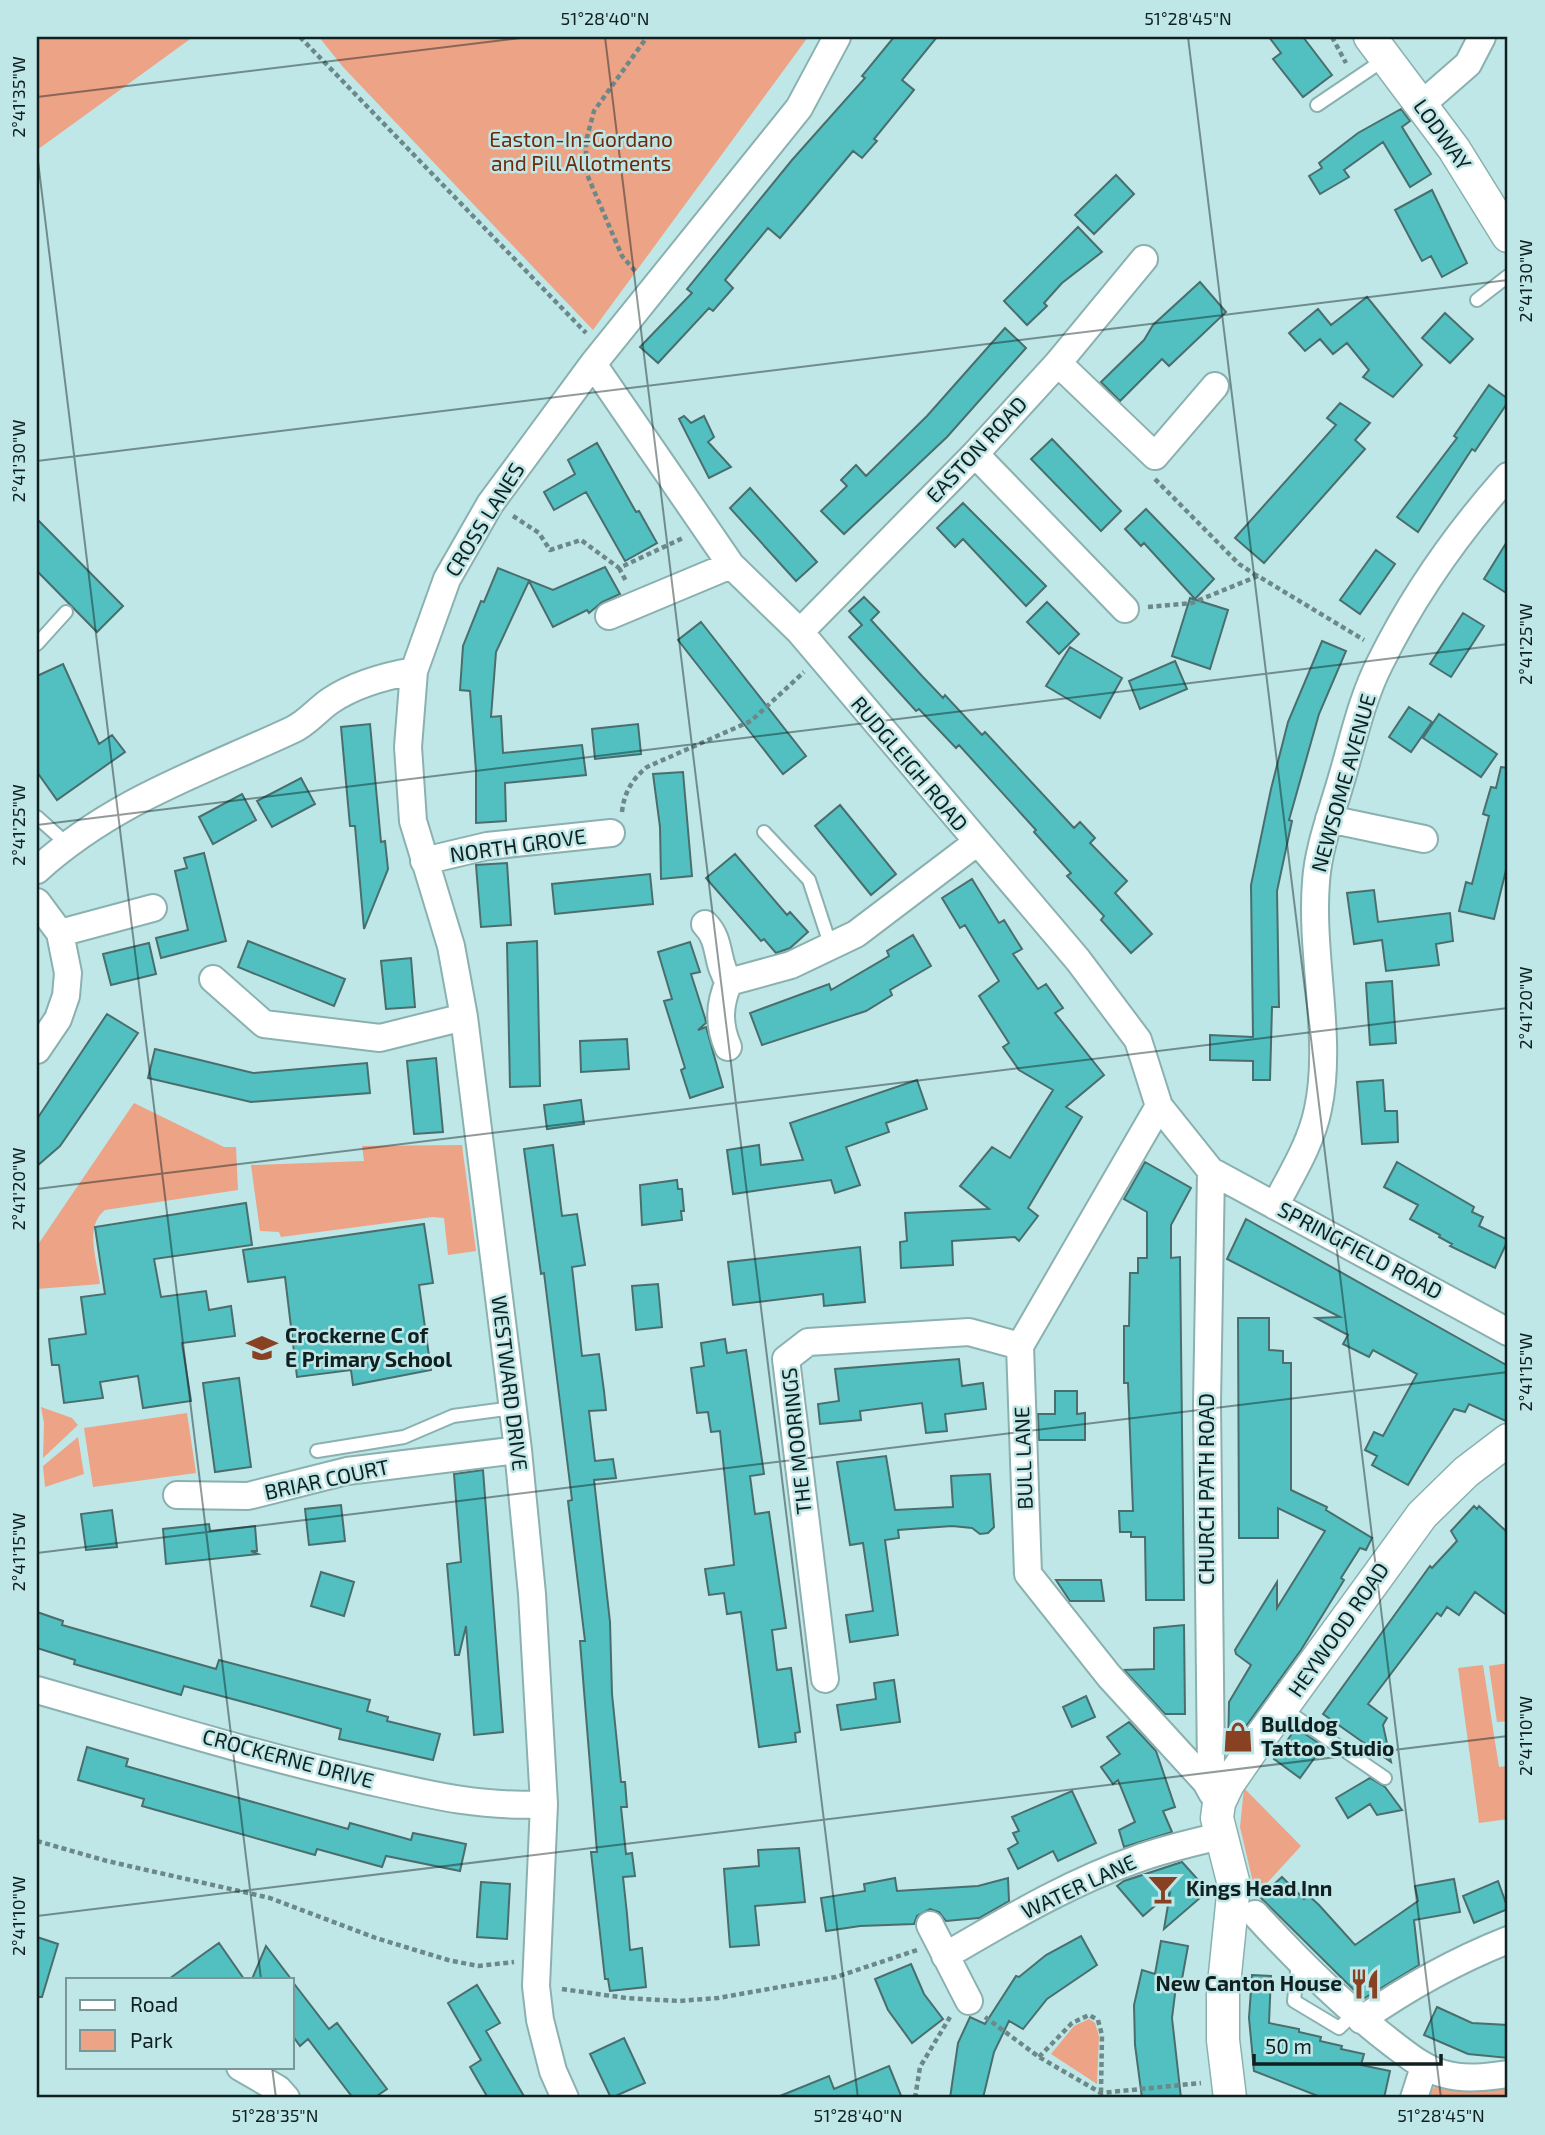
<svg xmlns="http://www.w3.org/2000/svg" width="1545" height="2135" font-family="'Exo 2',sans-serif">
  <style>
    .green { fill: #eca386 }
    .building { fill: #52c0c0; stroke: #496e6d; stroke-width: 2 }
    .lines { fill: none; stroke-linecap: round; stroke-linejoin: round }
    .service-casing { stroke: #8ab1b0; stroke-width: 16 }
    .minor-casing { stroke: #8ab1b0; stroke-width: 30 }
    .tertiary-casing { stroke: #8ab1b0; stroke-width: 35 }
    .path { stroke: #6c8888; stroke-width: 4.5; stroke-dasharray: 5 3.5; stroke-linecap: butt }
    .service { stroke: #fff; stroke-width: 12 }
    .minor { stroke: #fff; stroke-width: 26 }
    .tertiary { stroke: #fff; stroke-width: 32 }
    .ticks { fill: none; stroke: #101f1f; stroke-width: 2; stroke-opacity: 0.45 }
    .labels { text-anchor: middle; stroke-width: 5; stroke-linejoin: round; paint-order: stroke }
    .street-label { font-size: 21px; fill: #101f1f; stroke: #bfe7e7 }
    .park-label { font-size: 21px; fill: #6d2a0b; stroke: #bfe7e7 }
    .poi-label { font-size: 21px; font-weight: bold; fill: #101f1f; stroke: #bfe7e7; text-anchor: start }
    .neatline { fill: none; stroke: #101f1f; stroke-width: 2.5 }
    .ticks-label { font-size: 18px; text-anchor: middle; fill: #101f1f }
  </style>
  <rect width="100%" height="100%" fill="#bfe7e7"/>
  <path class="green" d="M37,37H193L37,150Z
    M319,37H808L593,330L343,67Z
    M134,1103L224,1147H236L238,1190L105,1210C84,1226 97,1260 100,1284L37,1289V1246Z
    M462,1145L476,1251L448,1255L444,1218L433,1217L281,1237L279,1232L260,1231L251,1165L364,1161L362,1146Z
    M41,1407L72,1418L78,1425L43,1458L44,1423Z
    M187,1413L196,1473L93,1487L84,1428Z
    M78,1437L84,1474L45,1487L43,1466Z
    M1508,1663V1721L1497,1722L1489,1666Z
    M1483,1665L1499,1767L1508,1766V1819L1479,1823L1458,1668Z
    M1244,1788L1301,1846L1256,1895L1240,1827Z
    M1089,2019L1095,2023L1099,2036L1097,2084L1051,2054L1074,2026Z
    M1508,2080V2098H1423L1437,2085Z"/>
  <path class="building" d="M894,37H937L902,80L914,90L874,139L877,141L862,158L853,151L780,238L768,228L725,280L733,288L713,311L709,308L658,363L640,347L692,293L687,289L792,160L865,78L862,76Z
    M1269,37H1303L1332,75L1303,97L1273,59L1281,53Z
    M1401,109L1410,121L1402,127L1431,174L1410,187L1383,142L1344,170L1349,177L1320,194L1309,176L1322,168L1319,163L1358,133Z
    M1116,175L1134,194L1094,234L1075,215Z
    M1432,190L1467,263L1442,277L1431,256L1422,261L1395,210Z
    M1078,227L1102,252L1062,283L1044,303L1047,306L1027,325L1004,301Z
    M1200,282L1226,312L1169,366L1162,359L1120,401L1101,382L1144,340L1153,325Z
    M1367,297L1422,365L1393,397L1363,377L1369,370L1347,343L1333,354L1320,339L1305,351L1289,333L1318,309L1331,325Z
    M1445,313L1473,339L1450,363L1422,338Z
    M1005,328L1026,348L947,437L844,534L821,511L847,486L841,480L856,465L866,476L927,416Z
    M1489,385L1508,399V402L1475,451L1472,449L1418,532L1397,517L1457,438L1454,436Z
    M1340,403L1370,423L1355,440L1365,449L1264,563L1235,538L1336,425L1327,418Z
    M684,416L691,423L704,416L714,437L708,442L731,467L709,478L679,419Z
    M1052,439L1121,511L1101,531L1031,459Z
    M597,443L636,512L639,511L657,543L625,561L586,492L554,510L544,492L575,474L568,460Z
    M750,488L817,562L796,581L730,508Z
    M963,503L1046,586L1026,606L963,539L955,547L937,528Z
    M1146,509L1214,579L1195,599L1144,543L1141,546L1125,529Z
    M37,519L123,606L97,632L37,571Z
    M1508,540V594L1484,579Z
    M1376,550L1395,564L1360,614L1340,600Z
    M605,567L620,594L602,602L589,613L587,610L553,627L529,581L496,652L491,717L501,716L503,753L582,745L586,775L505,783L506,821L476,823V771L470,691L460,690L463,646L481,601L484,602L498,568L553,590Z
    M864,597L879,612L871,620L922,676L943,698L945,695L982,735L985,732L1074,828L1080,822L1095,838L1090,843L1127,881L1115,893L1152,934L1131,953L1101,920L1104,916L1067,876L1071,873L1034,832L1036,830L959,745L956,748L919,709L916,711L849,637L862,625L849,611Z
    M1190,598L1228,610L1210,669L1172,656Z
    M1047,602L1079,634L1059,654L1027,622Z
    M1463,613L1484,626L1451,677L1430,664Z
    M701,622L806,756L783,774L678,640Z
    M1322,641L1346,651L1319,714L1289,820L1292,821L1277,891L1279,1007H1272L1270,1080H1253V1061L1210,1060V1035L1253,1037L1251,885L1271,789L1288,722Z
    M1070,647L1122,678L1100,718L1046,686Z
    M1175,661L1187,689L1140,709L1129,681Z
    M63,664L99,744L112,735L125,752L57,800L37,772V676Z
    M1409,707L1432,722L1411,752L1389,737Z
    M1439,714L1497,754L1481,777L1423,738Z
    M370,724L381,842L385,841L388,869L364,929L355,826H350L341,727Z
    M638,724L641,754L595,759L592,729Z
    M1501,767L1508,768V862L1494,919L1459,911L1466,882L1472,884L1489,816L1483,814L1491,787L1496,788Z
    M683,772L692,876L661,879L660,827L653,774Z
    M301,778L315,804L272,827L257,801Z
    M242,794L256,820L213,844L199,817Z
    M840,805L896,874L871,895L815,826Z
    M204,853L226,941L161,958L156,938L188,930L175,871L187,868L184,858Z
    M735,854L787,915L790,912L808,932L790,948L776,953L764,939L761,941L706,878Z
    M507,863L511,925L481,927L476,865Z
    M650,874L653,904L555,914L552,884Z
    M972,879L999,923L1004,920L1022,949L1013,954L1038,989L1046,984L1063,1008L1055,1013L1104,1075L1066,1107L1082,1117L1028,1208L1038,1216L1019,1241L1015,1237L952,1241L953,1265L901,1268L900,1242L907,1241L905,1213L989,1209L960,1186L992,1147L1010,1158L1053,1090L1019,1070L1003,1047L1009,1043L979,996L999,981L965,925L960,928L942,898Z
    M1374,890L1378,922L1450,913L1453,941L1436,944L1439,965L1386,971L1382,940L1354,944L1347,893Z
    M913,935L931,966L890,990L892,995L866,1011L762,1045L750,1013L829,984L831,990L889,956L887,951Z
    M248,941L345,979L334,1006L238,967Z
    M537,941L540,1086L510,1087L507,943Z
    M690,942L700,972L691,974L705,1018L706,1023L698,1030L706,1027L723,1087L690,1098L681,1070L685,1068L664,1001L672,999L658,952Z
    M149,943L156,974L111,985L103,954Z
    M411,958L415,1007L386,1009L381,961Z
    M1392,981L1396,1043L1370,1045L1366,983Z
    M107,1014L138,1033L60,1146L37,1166V1119Z
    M627,1039L629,1069L581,1072L580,1041Z
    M155,1049L253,1073L367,1063L370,1093L251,1102L148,1078Z
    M436,1058L443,1132L414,1134L407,1061Z
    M917,1080L927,1109L886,1123L889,1132L846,1147L860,1185L835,1193L831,1180L733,1194L727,1150L759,1145L761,1165L803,1160L790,1123Z
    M1383,1080L1385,1111H1397L1398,1142L1362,1144L1357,1082Z
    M581,1100L584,1124L547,1129L544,1105Z
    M553,1145L562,1216L577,1214L585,1265L572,1267L582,1356L599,1354L604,1391L606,1410L589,1411L595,1461L613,1459L616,1478L594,1480L610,1622L612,1694L621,1782H625L627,1807H621L626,1854L632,1853L635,1876L623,1877L627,1914L630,1950L642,1948L646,1987L610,1991L608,1979H605L591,1852H597L580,1641H585L568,1501L572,1500L544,1273L541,1274L524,1149Z
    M1145,1162L1191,1188L1171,1225V1258L1180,1257L1184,1600H1146L1145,1537H1131V1532H1120L1119,1511H1133L1128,1383H1124V1326H1129L1130,1273H1138V1258H1147V1212L1124,1199Z
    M1397,1162L1474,1207L1472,1212L1483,1217L1479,1226L1508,1240L1495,1268L1450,1246L1452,1244L1439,1237L1440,1235L1410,1219L1418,1205L1384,1187Z
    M677,1180L678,1189H682L684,1211H681L682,1220L642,1225L640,1185Z
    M246,1203L252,1245L154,1259L161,1297L206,1291L209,1310L231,1306L235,1336L182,1343L191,1401L143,1408L138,1376L100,1382L103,1398L64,1403L59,1365H52L49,1339L86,1334L81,1297L105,1294L95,1227Z
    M1246,1219L1508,1366V1422L1469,1404L1465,1412L1454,1409L1408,1485L1372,1465L1377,1456L1365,1450L1374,1432L1383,1436L1417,1374L1373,1350L1369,1357L1343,1344L1348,1335L1316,1318L1340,1317L1227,1259Z
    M424,1224L433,1283L419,1285L431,1370L353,1385L351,1370L297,1377L285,1277L248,1282L243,1250Z
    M860,1247L865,1302L824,1306L823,1294L733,1305L728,1262Z
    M658,1284L662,1327L636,1330L632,1286Z
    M1238,1318H1269V1350L1283,1351V1363H1291V1490L1327,1507L1326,1510L1372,1538L1366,1550L1360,1548L1341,1578L1344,1580L1301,1650L1228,1751L1229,1702L1251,1665L1236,1654L1235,1650L1277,1582V1608L1325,1531L1278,1508V1538H1239Z
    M725,1339L727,1353L746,1350L764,1474L750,1476L755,1514L769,1512L786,1628L772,1630L777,1670L791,1668L800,1732L795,1733L796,1742L759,1747L741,1612L727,1614L724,1593L709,1595L705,1569L734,1565L720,1431L711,1432L708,1412L697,1413L691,1368L704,1366L701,1343Z
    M959,1359L962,1386L983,1383L986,1409L945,1414L947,1431L926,1433L922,1403L860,1411L861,1420L820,1424L818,1404L839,1401L835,1369Z
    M239,1378L251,1467L215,1472L203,1383Z
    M1055,1391H1077V1414L1085,1413V1440H1039L1038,1414H1055Z
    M886,1456L895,1510L953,1507L951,1476L990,1474L994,1527L988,1533L980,1534L972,1528L952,1526L898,1530L899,1538L885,1540L898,1635L850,1642L846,1615L873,1611L863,1543L850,1545L837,1462Z
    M483,1470L503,1732L474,1735L466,1626L459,1655H455L447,1564L461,1562L454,1474Z
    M341,1505L345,1541L309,1545L305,1509Z
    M1474,1506L1477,1509L1479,1506L1508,1533V1616L1475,1592L1459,1615L1447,1607L1441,1616L1437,1613L1368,1704L1387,1718L1383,1725L1391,1762L1323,1714L1430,1566L1432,1568L1457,1541L1451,1531Z
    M112,1510L117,1547L86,1550L81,1514Z
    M209,1524L210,1531L255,1526L257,1551H251L258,1554L166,1564L163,1529Z
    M321,1572L354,1582L344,1616L311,1606Z
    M1056,1580H1101L1104,1601H1070Z
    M37,1612L63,1621L62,1625L216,1669L219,1660L370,1700L367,1711L388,1717L387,1721L440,1734L433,1760L339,1739L341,1729L251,1704L184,1686L181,1695L74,1664L75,1660L37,1648Z
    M1184,1625L1185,1714H1165L1124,1670L1154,1669V1628Z
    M894,1680L900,1722L841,1730L837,1705L876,1699L874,1683Z
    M1086,1696L1095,1717L1072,1727L1063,1707Z
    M1129,1722L1156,1751L1175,1807L1163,1811L1172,1832L1124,1847L1119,1830L1135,1822L1118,1780L1113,1784L1101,1767L1120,1754L1107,1737Z
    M1296,1728L1323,1746L1300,1778L1274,1759Z
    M87,1747L128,1759L126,1766L348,1829L350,1823L411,1840L413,1833L466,1844L460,1871L386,1856L382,1867L317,1849L315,1855L142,1806L144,1799L78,1780Z
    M1370,1778L1385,1787L1402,1810L1377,1815L1370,1804L1348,1818L1336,1798Z
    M1072,1791L1096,1843L1058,1861L1053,1851L1018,1869L1008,1849L1018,1843L1013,1833L1019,1831L1012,1817Z
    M799,1848L805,1902L755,1906L759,1945L730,1947L724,1869L759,1866L758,1850Z
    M1182,1862L1208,1891L1164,1929L1170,1893L1143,1916L1117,1886L1124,1881Z
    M1282,1877L1304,1899L1308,1895L1319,1905L1355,1945L1418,1901L1415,1886L1454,1879L1460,1912L1414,1920L1419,1965L1363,1999L1260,1897Z
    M895,1878L897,1891L978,1886L1008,1878L1009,1901L979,1918L946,1921L939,1912L930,1909L917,1916L914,1924L860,1926L826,1931L821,1898L865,1891L864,1884Z
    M1498,1881L1508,1909L1474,1923L1463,1896Z
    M481,1882L510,1884L507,1939L477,1937Z
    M1081,1936L1097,1965L1047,1999L1023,2029L1009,2021L994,2052L983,2098H950L958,2043L970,2017L985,2024L1016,1976L1019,1977L1046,1955Z
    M37,1937L58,1944L42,1997H37Z
    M1161,1941L1188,1946L1182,1979L1177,1978L1172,2018L1181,2098H1142L1135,2045L1134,2005L1142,1970L1155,1974Z
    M219,1943L244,1979H169L202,1955Z
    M266,1946L291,1979H252Z
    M911,1964L924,1994L943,2019L912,2043L888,2010L875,1979Z
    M1252,1975L1271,1976L1269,2023L1299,2029V2032L1321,2037L1320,2041L1342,2046L1341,2049L1364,2054L1361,2065L1390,2071L1384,2098H1323L1254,2071L1249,2018Z
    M292,1981L329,2029L337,2023L387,2089L374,2098H353L308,2039L300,2046L292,2035Z
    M477,1985L500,2023L486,2031L525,2098H488L470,2067L481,2060L448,2003Z
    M1437,2007L1472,2023L1508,2025V2058L1468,2054L1424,2035Z
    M624,2038L645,2083L611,2098L590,2054Z
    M889,2066L902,2098H775L829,2076L834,2089Z"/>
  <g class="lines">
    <g class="service-casing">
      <path id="service" d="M1317,105L1385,59
        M1477,300L1508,276
        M37,644L66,612
        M37,817L66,843
        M764,832L809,880L831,947
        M317,1451L404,1437L453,1416L513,1408
        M1284,1709L1385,1778
        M1298,1962L1294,2001L1339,2028L1355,2013"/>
    </g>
    <g class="minor-casing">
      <path id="minor" d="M1421,105L1468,64L1482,37
        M1058,363L1155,456L1215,386
        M593,364L731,565L800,632L1078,960L1138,1040L1159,1106L1211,1171L1508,1332
        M975,454L1125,609
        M609,616L731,565
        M800,632L975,454L1058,363L1144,259
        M1329,819L1424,839
        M424,861L487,846L611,833
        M37,870C115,800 200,773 292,730C306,724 317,710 330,701C355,684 385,676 414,671
        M37,902L60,933L68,973L66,996L58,1019L37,1050
        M705,924C722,941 715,961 729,982
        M60,933L153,908
        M213,979L264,1024L380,1038L464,1017
        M729,982L791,965L856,934L976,843
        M728,1047C718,1024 719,1004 729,982
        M1159,1106L1020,1346L1028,1574L1109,1676L1206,1782
        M1211,1171L1207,1404L1211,1770L1206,1782L1212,1793
        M1275,1206C1291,1175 1311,1144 1318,1109C1333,1039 1310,954 1316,882C1318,849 1331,815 1340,784C1352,745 1361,700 1380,663C1413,596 1458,532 1508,476
        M177,1495L248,1496L347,1471L518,1450
        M825,1679L786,1359L808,1342L969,1332L1020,1346
        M37,1690C146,1721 255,1755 365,1780C426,1794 481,1808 544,1804
        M1255,1914C1298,1961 1342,2005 1393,2044C1409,2056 1424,2069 1444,2074C1465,2080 1487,2077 1508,2074
        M930,1925L969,2001
        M945,1956C1007,1920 1070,1882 1137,1859C1164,1849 1192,1843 1220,1836
        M1361,2020C1408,1987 1455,1961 1508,1940
        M240,2067L278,2089L286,2098
        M565,2098L553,2071L540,2020L536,1986L544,1804L532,1594L518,1450L464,1017L451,946L413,821L408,747L414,671L447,579L490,504L593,364L799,108L837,37
        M1414,2098L1424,2067"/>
    </g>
    <g class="tertiary-casing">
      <path id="tertiary" d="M1370,37L1454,149L1508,236
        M1230,2098L1223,2040V1994L1234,1885L1217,1818L1219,1803L1228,1784L1255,1745L1422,1515L1466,1472L1508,1440"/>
    </g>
    <path class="path" d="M300,37L586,333
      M1332,37L1346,63
      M635,271L622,256L586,172V141L594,111L647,37
      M1155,479L1239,564L1257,576
      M513,516L539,533L550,550L581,540L619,568L685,537
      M619,568L627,583
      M1148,607L1192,603L1258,576L1364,640
      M622,812C624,793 632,779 647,767L751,721L804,672
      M37,1841L107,1861L270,1898L376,1938L448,1960L478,1966L514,1962
      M562,1989L626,1998L679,2001L718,1998L836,1977L917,1950
      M985,2017L1039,2057L1101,2093L1201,2083
      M1039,2057L1072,2023L1089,2015L1098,2020L1102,2035L1101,2092
      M915,2098L920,2067L950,2017"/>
    <use href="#service" class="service"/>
    <use href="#minor" class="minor"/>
    <use href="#tertiary" class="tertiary"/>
  </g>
  <path class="ticks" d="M605,37L858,2098M1188,37L1441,2098M37,97L529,37M37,153L261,1979M37,461L1508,280M37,825L1508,644M37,1189L1508,1008M37,1553L1508,1372M37,1916L1508,1736M272,2067L276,2098"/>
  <defs>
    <g id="school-bare" transform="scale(2.415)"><path d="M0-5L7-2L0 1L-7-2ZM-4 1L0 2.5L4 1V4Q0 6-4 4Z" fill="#894123" stroke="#bfe7e7" stroke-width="2.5" paint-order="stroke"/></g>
    <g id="shop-bare" transform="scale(2.415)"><path d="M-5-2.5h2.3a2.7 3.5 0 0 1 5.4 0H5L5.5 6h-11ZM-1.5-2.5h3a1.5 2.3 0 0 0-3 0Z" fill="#894123" stroke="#bfe7e7" stroke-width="2.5" paint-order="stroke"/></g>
    <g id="bar-bare" transform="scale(2.415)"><path d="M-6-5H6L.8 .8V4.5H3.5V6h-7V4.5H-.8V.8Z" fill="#894123" stroke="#bfe7e7" stroke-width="2.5" paint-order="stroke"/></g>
    <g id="restaurant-bare" transform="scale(2.415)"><path d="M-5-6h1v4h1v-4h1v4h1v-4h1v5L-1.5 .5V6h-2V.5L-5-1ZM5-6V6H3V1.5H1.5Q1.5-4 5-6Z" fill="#894123" stroke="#bfe7e7" stroke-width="2.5" paint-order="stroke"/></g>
  </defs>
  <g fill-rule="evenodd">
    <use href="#school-bare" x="262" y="1348"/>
    <use href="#shop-bare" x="1238" y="1737"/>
    <use href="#bar-bare" x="1163" y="1889"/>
    <use href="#restaurant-bare" x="1365" y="1984"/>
  </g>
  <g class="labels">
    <g class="street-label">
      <text transform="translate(1442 135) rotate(54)" y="7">LODWAY</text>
      <text transform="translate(977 450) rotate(-47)" y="7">EASTON ROAD</text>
      <text transform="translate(485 520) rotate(-58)" y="7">CROSS LANES</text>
      <text transform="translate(909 764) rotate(50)" y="7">RUDGLEIGH ROAD</text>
      <text transform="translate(1344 783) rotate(-74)" y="7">NEWSOME AVENUE</text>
      <text transform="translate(518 846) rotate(-8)" y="7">NORTH GROVE</text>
      <text transform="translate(1360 1251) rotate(28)" y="7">SPRINGFIELD ROAD</text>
      <text transform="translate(509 1383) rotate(83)" y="7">WESTWARD DRIVE</text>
      <text transform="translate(797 1441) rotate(-96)" y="7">THE MOORINGS</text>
      <text transform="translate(1024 1458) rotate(-92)" y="7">BULL LANE</text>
      <text transform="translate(327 1480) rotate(-12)" y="7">BRIAR COURT</text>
      <text transform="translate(1207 1489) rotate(-90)" y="7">CHURCH PATH ROAD</text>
      <text transform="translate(1339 1630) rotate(-55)" y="7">HEYWOOD ROAD</text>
      <text transform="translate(288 1759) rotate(15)" y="7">CROCKERNE DRIVE</text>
      <text transform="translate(1079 1887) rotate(-25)" y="7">WATER LANE</text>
    </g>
    <g class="park-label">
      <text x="581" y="147">Easton-In-Gordano<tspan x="581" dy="24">and Pill Allotments</tspan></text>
    </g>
    <g class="poi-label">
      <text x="285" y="1343">Crockerne C of<tspan x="285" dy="24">E Primary School</tspan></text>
      <text x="1261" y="1732">Bulldog<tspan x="1261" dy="24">Tattoo Studio</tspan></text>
      <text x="1186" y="1896">Kings Head Inn</text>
      <text x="1342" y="1991" text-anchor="end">New Canton House</text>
    </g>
  </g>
  <rect width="1545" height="2135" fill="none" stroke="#bfe7e7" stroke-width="77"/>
  <rect x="66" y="1978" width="228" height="91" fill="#bfe7e7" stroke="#799797" stroke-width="2"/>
  <rect x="80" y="2000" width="35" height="10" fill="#ffffff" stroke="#799797" stroke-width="2"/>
  <text x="130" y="2012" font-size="21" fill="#101f1f">Road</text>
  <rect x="80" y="2030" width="35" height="21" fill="#eca386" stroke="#799797" stroke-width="2"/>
  <text x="130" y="2048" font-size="21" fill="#101f1f">Park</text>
  <path d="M1254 2054v10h187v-10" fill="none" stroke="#101f1f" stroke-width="3.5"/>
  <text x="1265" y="2054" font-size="21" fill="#101f1f" stroke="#bfe7e7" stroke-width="5" paint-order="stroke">50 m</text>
  <rect x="38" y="38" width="1468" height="2058" class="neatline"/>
  <g class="ticks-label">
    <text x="605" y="25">51°28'40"N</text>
    <text x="1188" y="25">51°28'45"N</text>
    <text transform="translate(19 97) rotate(-90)" y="6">2°41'35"W</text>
    <text transform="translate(1526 281) rotate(-90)" y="6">2°41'30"W</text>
    <text transform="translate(19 461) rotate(-90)" y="6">2°41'30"W</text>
    <text transform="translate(1526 644) rotate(-90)" y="6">2°41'25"W</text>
    <text transform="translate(19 825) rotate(-90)" y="6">2°41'25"W</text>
    <text transform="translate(1526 1008) rotate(-90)" y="6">2°41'20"W</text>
    <text transform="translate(19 1189) rotate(-90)" y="6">2°41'20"W</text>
    <text transform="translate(1526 1372) rotate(-90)" y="6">2°41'15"W</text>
    <text transform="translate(19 1552) rotate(-90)" y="6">2°41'15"W</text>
    <text transform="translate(1526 1736) rotate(-90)" y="6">2°41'10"W</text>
    <text transform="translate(19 1916) rotate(-90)" y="6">2°41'10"W</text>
    <text x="275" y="2122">51°28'35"N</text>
    <text x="858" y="2122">51°28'40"N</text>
    <text x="1441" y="2122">51°28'45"N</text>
  </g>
</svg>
